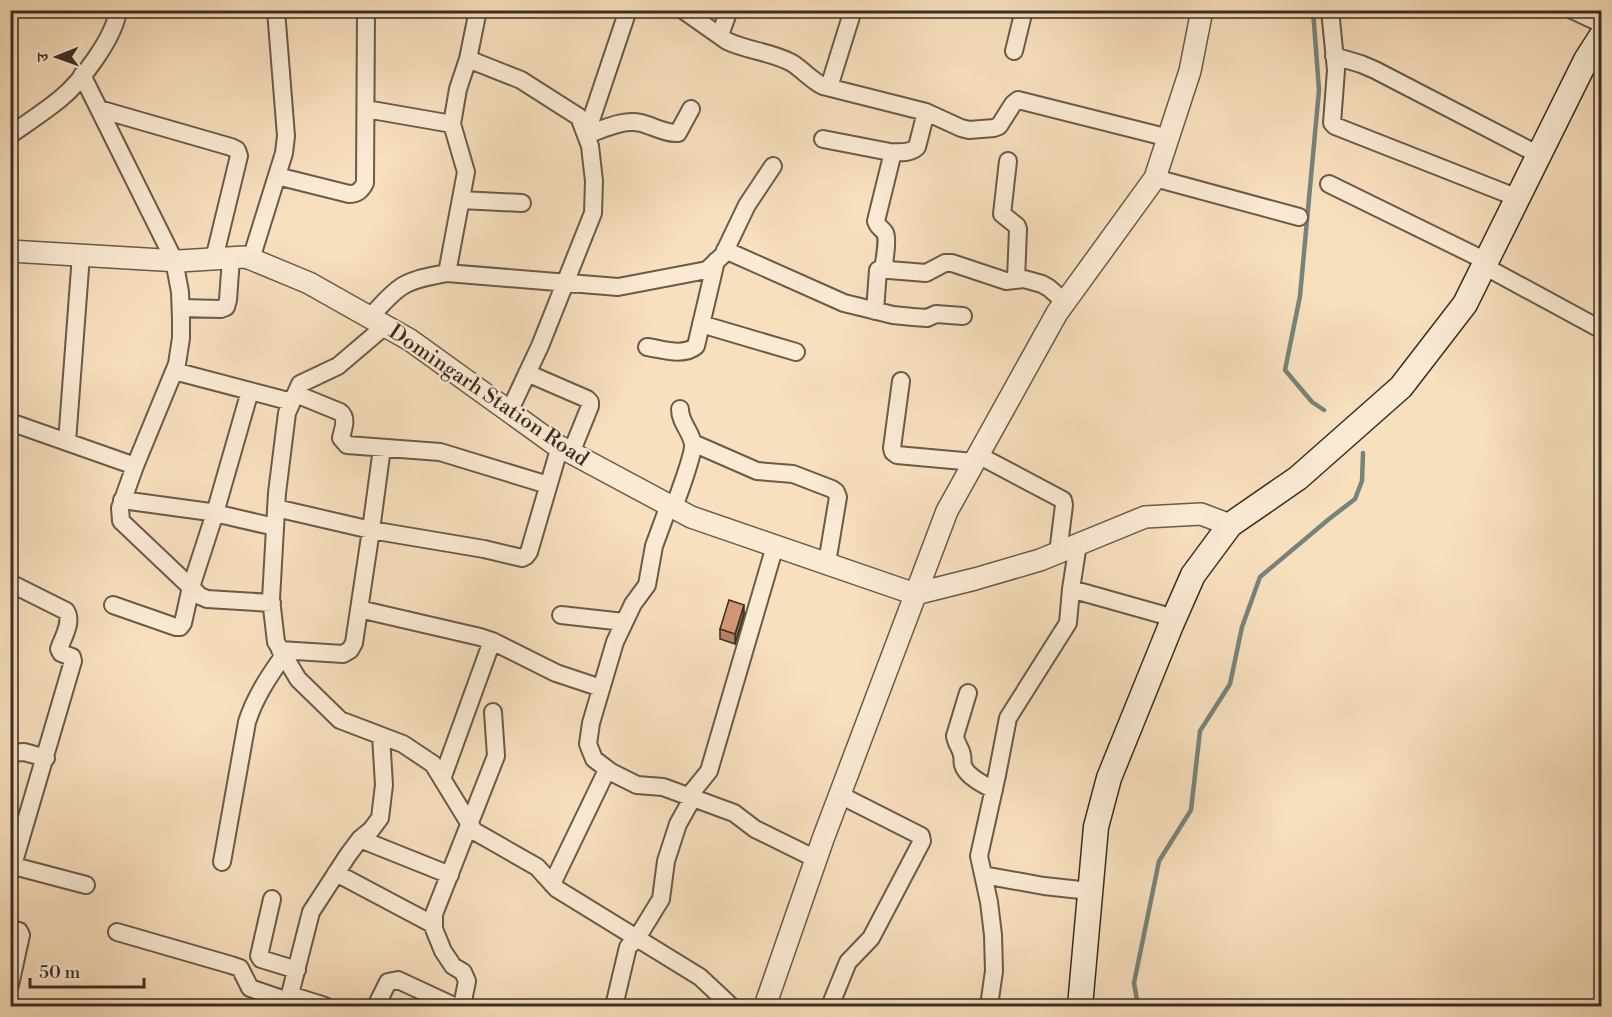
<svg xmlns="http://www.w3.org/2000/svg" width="1612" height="1017" font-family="'Libre Bodoni','Noto Serif Devanagari',serif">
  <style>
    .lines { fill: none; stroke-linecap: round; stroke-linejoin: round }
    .stream { stroke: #76847c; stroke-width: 4.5 }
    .minor-casing { stroke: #695b4a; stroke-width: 20 }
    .tertiary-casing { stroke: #695b4a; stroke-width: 24 }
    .secondary-casing { stroke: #392f24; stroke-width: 27 }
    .minor { stroke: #faead4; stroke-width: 16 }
    .tertiary { stroke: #faead4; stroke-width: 21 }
    .secondary { stroke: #faead4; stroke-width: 24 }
    .wall { fill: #b68265; stroke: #392f24; stroke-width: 1.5 }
    .shaded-wall { fill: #946a52; stroke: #392f24; stroke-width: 1.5 }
    .building { fill: #d49775; stroke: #392f24; stroke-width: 1.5 }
    .labels { text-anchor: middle; stroke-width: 4.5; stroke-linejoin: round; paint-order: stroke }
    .street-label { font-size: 21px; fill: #392f24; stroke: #faead4 }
  </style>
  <rect width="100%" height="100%" fill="#f8dfbd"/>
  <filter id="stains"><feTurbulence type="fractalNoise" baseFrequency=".00333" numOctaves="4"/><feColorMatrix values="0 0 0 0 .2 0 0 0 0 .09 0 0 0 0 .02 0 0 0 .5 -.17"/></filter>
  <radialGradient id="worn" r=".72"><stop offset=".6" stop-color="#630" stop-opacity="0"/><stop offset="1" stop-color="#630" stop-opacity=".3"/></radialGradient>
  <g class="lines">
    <path class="stream" d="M1313,10L1319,90L1300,296L1285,370L1312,402L1324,410
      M1138,1006L1134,983L1159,861L1191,810L1200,731L1230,684L1242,627L1260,577L1329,519L1355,499L1362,481L1363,453"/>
    <g class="minor-casing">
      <path id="minor" d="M683,10L727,41C748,51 772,52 792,63C803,70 811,80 823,86L926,112L961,128L969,130L994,128L999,126L1013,104L1018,100L1169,138
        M1330,10L1336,70L1332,123L1335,126L1518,198
        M1572,10L1602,24
        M720,35L729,10
        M1014,51L1024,10
        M1334,56L1361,64L1375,70L1539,155
        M468,59L477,15L480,10
        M82,75L174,260L180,292L181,319V338L177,364L135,466L120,508L121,521L200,596L207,599L272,603
        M829,87L853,10
        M99,109L231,147L237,150L239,156L214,259
        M366,109L452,124
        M10,135C27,123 44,112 60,99C81,82 115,37 118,10
        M586,135L628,10
        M586,135C604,129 622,119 641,123C653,126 666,134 678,133L691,109
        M823,139L885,151L889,152L892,156L876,221C878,228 882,228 885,233C888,238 885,257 884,263L889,270L926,273L945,263H952L1006,281L1024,279L1042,284L1049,288L1065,302
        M889,152C899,152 910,154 917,147L926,112
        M1008,161L1002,214L1017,226L1018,229L1016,280
        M277,176L349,194C357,194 361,191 365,183L366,10
        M1155,178L1299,217
        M1329,184L1486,261
        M461,200L522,203
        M725,250L844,303L893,315L913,317L927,318L936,314L963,316
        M251,259L284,153L286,136L276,10
        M1484,266L1602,330
        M447,273L466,172L452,124L458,89L468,59L521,80L579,117L590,146L594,181L593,213L540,346L509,412
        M181,308L221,309L226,307L228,300L231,258
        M875,311L878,270
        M370,317C380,307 389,295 401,287C414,278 433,276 447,273L618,287L707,270L723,255L747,205L773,166
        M701,324L796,352
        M385,326L338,366L300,384L287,413L277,493L271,599L276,642L298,679L340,720L403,744L433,764L474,831L537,867L557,889L700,977L731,1006
        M647,347C662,349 683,357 696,346L716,261
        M174,371L292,402
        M527,373L587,399L590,402V406L571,453
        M901,381L892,448L893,452L897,455L974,462
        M296,394L340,412C348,418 343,429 341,438L347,445L440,452L548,485
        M10,422L135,466
        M67,442L81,255
        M693,443L757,471L793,474L832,489L836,492L838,497L827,563
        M978,455L1063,500L1064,505L1058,553
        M122,500L210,512L275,527
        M669,505L654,546L647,585L633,604L615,642L591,723L588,744L594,759L611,772L637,785L663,787L734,813L755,829L816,859
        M674,507C678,496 694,454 693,444C691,431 680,423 680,409
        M276,508L371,530L484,549L522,558L526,556L529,552L560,446
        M10,583L66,611C73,622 63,637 59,649L61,653L72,657L73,661L13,865
        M1071,589L1174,618
        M113,605L176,627H180L183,623L191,587L215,513L250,391
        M359,609L480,637L492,641L556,673L601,688
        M561,615L624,622
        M280,650L343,654L350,650L354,643L371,530L382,448
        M968,693L955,736C956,744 961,748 962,755C963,758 962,762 963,765C966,776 984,785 994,790
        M10,753L24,752L46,758
        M442,779L492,641
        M688,797L709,771L775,546
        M360,839L450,875
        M222,862L247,722C255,697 269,676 284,655
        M10,865L86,885
        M336,873L434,925
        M983,875L1044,886L1090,891
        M552,884L607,770
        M272,899L259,956L261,959L297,970
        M10,929L19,931L21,935L10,985
        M117,932L231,965L240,968L250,988L288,1001
        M290,995L325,1006
        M287,1006L311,912L348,855L360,839L371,830L380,818L384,785L381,736
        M376,1006L388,982L398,980L454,1006
        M462,1006L467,981L463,972L453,966L443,951L434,929V914L496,756L493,712
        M614,1006L628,947L637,938L661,899L666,861L678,824L692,799
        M830,1006L848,962L871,938L922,841L921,836L840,795
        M989,1006L994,971L993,935L989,902L979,856L997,775L1008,718L1068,623L1071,589L1078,544"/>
    </g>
    <g class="tertiary-casing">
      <path id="tertiary" d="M10,251L179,261L244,257L251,259L309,283L410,340L553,443L691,517L915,594L975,579L1040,560L1145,517L1201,514L1230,525
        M765,1006L823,839L947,511L1057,313L1155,178L1190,71L1202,10"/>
    </g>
    <g class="secondary-casing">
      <path id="secondary" d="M1080,1006L1096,827L1109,778L1171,625L1193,575L1230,525L1298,478L1401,387L1465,304L1586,60L1602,35"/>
    </g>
    <use href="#minor" class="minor"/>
    <use href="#tertiary" class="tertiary"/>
    <use href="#secondary" class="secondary"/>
  </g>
  <path class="wall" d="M744,614L735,644L720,639V629Z"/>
  <path class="shaded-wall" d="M744,605V614L735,644V634Z"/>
  <path class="building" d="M729,600L744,605L735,634L720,629Z"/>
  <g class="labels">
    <g class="street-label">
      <text transform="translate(489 395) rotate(34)" y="7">Domingarh Station Road</text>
    </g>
  </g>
  <rect width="1612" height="1017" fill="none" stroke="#f8dfbd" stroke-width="36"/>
  <rect x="12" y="12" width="1588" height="993" fill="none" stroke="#392f24" stroke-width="3"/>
  <rect x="18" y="18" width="1576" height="981" fill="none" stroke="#392f24" stroke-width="1.5"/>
  <g transform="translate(57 57) rotate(269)" stroke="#faead4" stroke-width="4.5" paint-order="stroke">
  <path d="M0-4.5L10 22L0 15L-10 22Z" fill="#392f24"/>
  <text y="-9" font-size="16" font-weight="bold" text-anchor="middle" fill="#392f24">उ</text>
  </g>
  <path d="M30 978v9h114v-9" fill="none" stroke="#392f24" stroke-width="3"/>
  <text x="39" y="978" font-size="18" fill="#392f24" stroke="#faead4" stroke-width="4.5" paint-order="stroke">50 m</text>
  <rect width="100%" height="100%" filter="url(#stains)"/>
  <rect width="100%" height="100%" fill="url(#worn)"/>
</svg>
